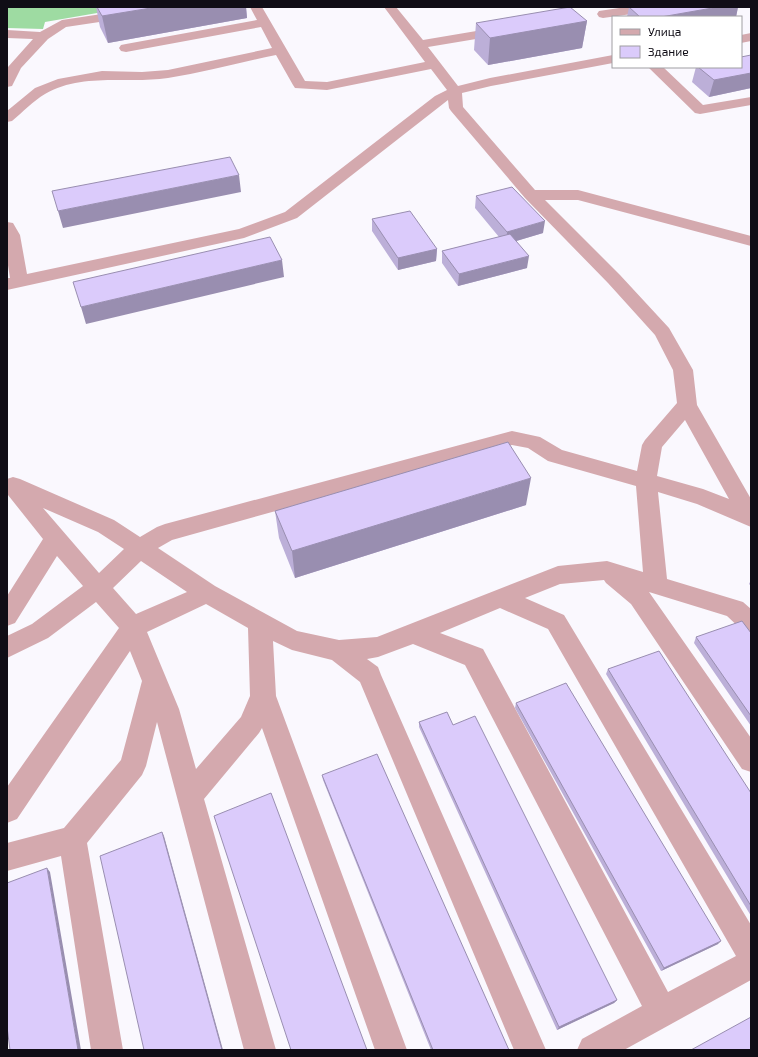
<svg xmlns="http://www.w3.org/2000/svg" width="758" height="1057" font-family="'Exo 2',sans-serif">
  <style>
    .green { fill: #9edba2 }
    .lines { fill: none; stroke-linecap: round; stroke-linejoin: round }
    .minor { fill: #d4a9ae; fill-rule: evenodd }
    .wall { fill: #bcafd8 }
    .shaded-wall { fill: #998eb0 }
    .building { fill: #dbcbfb; stroke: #998eb0 }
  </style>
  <rect width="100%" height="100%" fill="#faf8fe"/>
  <path class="green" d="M7,7H132L45,22L43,29L7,28Z"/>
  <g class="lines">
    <path class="minor" d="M148,7H179L177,10L173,11L66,27L48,39L21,68L12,86L7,87L8,67L33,39L7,38V30L40,32L62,20Z
      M250,7H262L305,81L327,82L425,62L384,7H396L423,40L506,26L511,27L512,30L511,33L506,34L428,47L458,86L490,78L613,55V63L491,86L462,93L463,107L535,190H578L751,236V246L578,200H545L620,275L669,328L693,370L697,405L751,499V527L697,504L658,492L667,579L743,602L751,609V634L743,631L727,616L649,592L751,738V772L742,769L631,604L606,583L604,580L560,584L525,598L564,615L751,925V980L624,1050H577L582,1039L642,1006L465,665L413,644L378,657L367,659L378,667L381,675L546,1050H514L360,682L332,660L292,650L273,641L276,696L407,1050H375L262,728L259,733L204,799L276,1050H244L157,722L146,766L142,775L87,843L123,1050H91L61,856L7,871V843L64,828L121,760L142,681L130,651L17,819L7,823V787L119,628L96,602L48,638L7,658V636L32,624L83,586L57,556L15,623L7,626V596L43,539L8,495L7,492V479L13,477L20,479L114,520L140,537L157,527L165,524L512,431L540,437L562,450L637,471L642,445L645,440L677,403L673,370L655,335L608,283L525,198L451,111L449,108L448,100L297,218L244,238L7,290V278H10L7,259V222L13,223L20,235L27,274L239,229L285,212L435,96L447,90L431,69L327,90L295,88L293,85L276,55C241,62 205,72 168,78C129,84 82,72 45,94C33,101 23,112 12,121L7,122V111L35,88L58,79L102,71L142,72L168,70L272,48L261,27L126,52L121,51L119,48L121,45L126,44L257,20ZM685,420L729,499L703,489L657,476L662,447ZM512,445L528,448L548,461L636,486L643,572L607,561L558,566L377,637L339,640L297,631L215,586L158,548L172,540ZM43,508L98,532L124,549L99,573ZM141,561L187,592L136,614L113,588ZM206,604L248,628L250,696L241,717L196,769L179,709L147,632ZM500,608L548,629L736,956L668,992L483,649L440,633Z
      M626,7H659L657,10L653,11L603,18L599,17L597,14L599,11Z
      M751,33V41L741,43V35Z
      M648,67H663L703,105L751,97V105L700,114L695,113Z"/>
  </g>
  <path class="wall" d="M96,7H246L247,18L108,43L100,27Z
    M629,7H738L736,17H627Z
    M587,21L582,48L488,65L474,50L476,23Z
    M751,55V88L709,97L692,82L696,67H741Z
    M476,196L543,233L516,241L527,268L458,286L442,263V251L499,237L475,208Z
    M372,219L437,249L436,261L398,270L372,231Z
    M526,505L295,578L279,538L275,511Z
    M751,580V586L749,584Z
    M751,633V726L694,643L696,637Z
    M608,669L751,793V916L606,674Z
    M516,703L718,944L661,971L515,708Z
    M419,722L453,725L617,1000L614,1003L557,1030L419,727Z
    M322,775L509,1050H431L323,780Z"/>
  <path class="shaded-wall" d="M157,7H246L247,18L108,43L102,16Z
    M718,7H738L736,17H661Z
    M587,21L582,48L488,65L490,38Z
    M751,73V88L709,97L714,80Z
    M239,175L241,192L63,228L58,211Z
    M545,221L543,233L506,244L507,232Z
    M437,249L436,261L398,270V258Z
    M529,256L527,268L458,286L459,274Z
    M282,260L284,277L86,324L81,307Z
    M531,478L526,505L295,578L292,551Z
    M162,832L164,836L223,1050H222Z
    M47,868L50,872L81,1050H78Z
    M721,941L718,944L661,971L664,968Z
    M617,1000L614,1003L557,1030L559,1027Z"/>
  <path class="building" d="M97,7H157L102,16Z
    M570,7L587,21L490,38L476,23Z
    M629,7H718L661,17H640Z
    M751,55V73L714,80L698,67H741V57Z
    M230,157L239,175L58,211L52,191Z
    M512,187L545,221L507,232L476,196Z
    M410,211L437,249L398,258L372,219Z
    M510,234L529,256L459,274L442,251Z
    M270,237L282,260L81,307L73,282Z
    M508,442L531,478L292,551L275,511Z
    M742,621L751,633V716L696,637Z
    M659,651L751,793V906L608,669Z
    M566,683L721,941L664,968L516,703Z
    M447,712L453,725L475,716L617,1000L559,1027L419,722Z
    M377,754L509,1050H433L322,775Z
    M271,793L367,1050H291L214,816Z
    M162,832L222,1050H144L100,856Z
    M47,868L78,1050H10L7,1027V883Z
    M751,1017V1050H691Z"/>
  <rect width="758" height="1057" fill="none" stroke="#100d16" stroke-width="16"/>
  <rect x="612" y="16" width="130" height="52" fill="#ffffff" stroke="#9f9ea2"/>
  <rect x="620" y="29" width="20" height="6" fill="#d4a9ae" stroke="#9f9ea2"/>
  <text x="648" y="36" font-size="12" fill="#100d16">Улица</text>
  <rect x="620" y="46" width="20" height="12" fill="#dbcbfb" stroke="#9f9ea2"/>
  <text x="648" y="56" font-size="12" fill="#100d16">Здание</text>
</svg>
